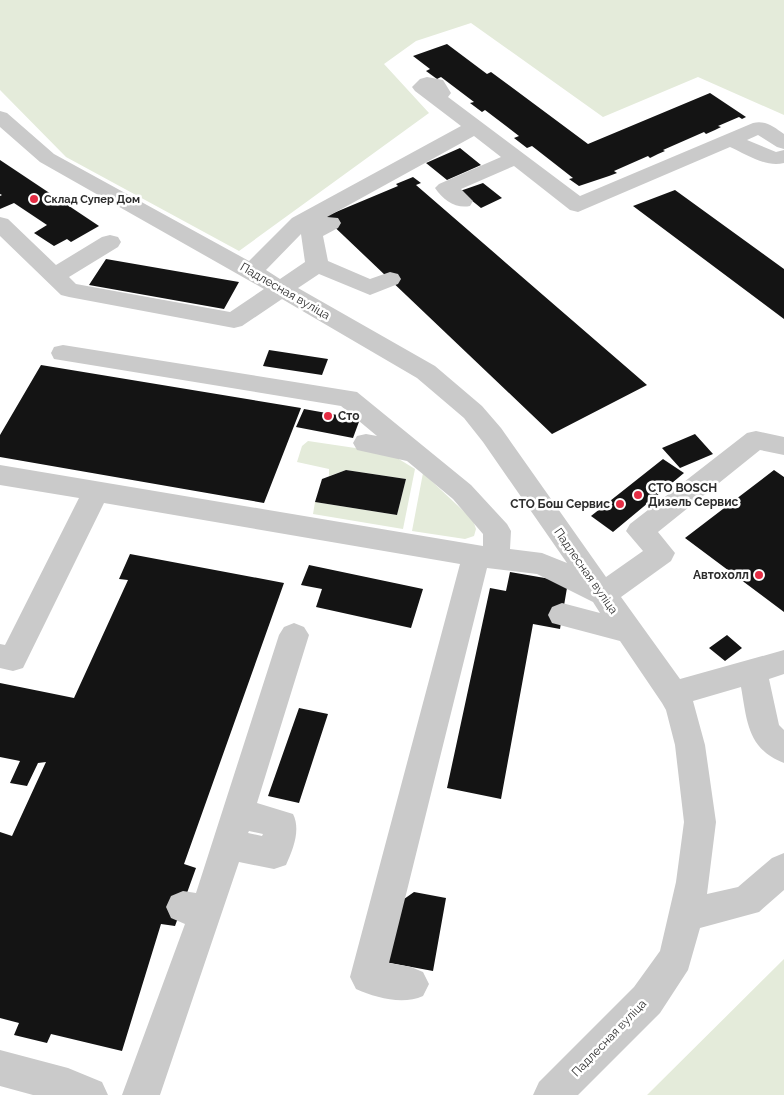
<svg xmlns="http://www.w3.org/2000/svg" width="784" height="1095" font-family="Raleway,sans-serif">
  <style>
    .green { fill: #e4ebda }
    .building { fill: #141414 }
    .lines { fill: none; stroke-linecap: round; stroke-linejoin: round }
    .minor { fill: #cacaca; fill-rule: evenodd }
    .poi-dot { fill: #e52d44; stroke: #fff; stroke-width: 2 }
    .labels { text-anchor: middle; stroke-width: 5; stroke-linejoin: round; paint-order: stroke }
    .far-poi-label { font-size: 11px; font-weight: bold; fill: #2d2d2d; stroke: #fff; text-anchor: start }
    .street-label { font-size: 12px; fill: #2d2d2d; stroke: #fff }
    .poi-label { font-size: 12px; font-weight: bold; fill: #2d2d2d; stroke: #fff; text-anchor: start }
  </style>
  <rect width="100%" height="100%" fill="#fff"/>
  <path class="green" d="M0,0H784V115L698,77L603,117L471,23L416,41L384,64L429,113L239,251L66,157L0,90Z
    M308,441L389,453L415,469L403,529L313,514L315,502L397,515L406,479L346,470L329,476V469L297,462L302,446Z
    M423,473L473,520L476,529L474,536L465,539L412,531Z
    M784,959V1095H647Z"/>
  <path class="building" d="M447,44L487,74L491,72L588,144L710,93L746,117L742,119L739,117L718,126L721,127L715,130L706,134L704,132L663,150L665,151L658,154L650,158L648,156L614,171L617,173L609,176L579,186L569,179L573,178L532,146L527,148L514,138L519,136L485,110L482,112L470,103L474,102L441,77L437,79L426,71L430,69L413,56Z
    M460,148L481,165L447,180L426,163Z
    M0,160L99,226L71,242L67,239L54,246L34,233L47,225L14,203L0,209V196L2,195L0,194Z
    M413,177L421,183L416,185L647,385L552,434L324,217L398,186L396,184Z
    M483,183L502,198L481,208L460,191Z
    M675,190L784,269V319L633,206Z
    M106,259L239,282L224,309L89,285Z
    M269,350L328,359L322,375L263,366Z
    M41,365L301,408L264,503L0,457V435Z
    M304,409L360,419L353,438L296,427Z
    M695,434L713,454L680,468L662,448Z
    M663,459L684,473L613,532L591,516Z
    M346,470L406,479L397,515L315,502L322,479Z
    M774,470L784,477V612L685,538Z
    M130,554L284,583L184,864L196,868L175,926L161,924L122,1051L51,1034L47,1043L14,1035L19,1023L0,1018V832L12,836L46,762L38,763L27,786L10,783L20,761L0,757V683L74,698L128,580L119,579Z
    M309,565L423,589L411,628L316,607L322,589L301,585Z
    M510,572L568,582L560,629L533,624L501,799L447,788L490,588L506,591Z
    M727,635L742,648L725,661L709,648Z
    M299,708L328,714L299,803L268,796Z
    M414,892L446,898L433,971L385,962L397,904Z"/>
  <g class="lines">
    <path class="minor" d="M427,77L443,80L451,93L448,97L580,196L753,123C766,120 774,127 784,134V149L777,147L758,135L747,140L776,152L784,150V163C766,168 746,154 730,147L578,212L570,210L514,166L461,189L473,201L470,206C456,209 443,200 435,188L439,184L501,157L474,136L327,217L338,218L341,223L338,228L323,236L328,261L370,279L390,272L398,274L401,279L398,284L370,295L319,274L298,288L435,366L482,406L501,428L606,577L643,551L626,531L630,524L747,433L756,431L784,437V455L760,450L658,532L675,553L671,561L621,597L680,679L784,650V674L769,679L779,725L784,730V763C747,749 747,720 741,687L693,701L705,745L716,822L707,894L738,887L772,858L784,853V890L759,912L700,928L688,970L660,1013L578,1095H533L539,1082L634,987L660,951L676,882L684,822L675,745L666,710L662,703L620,641L552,623L548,615L552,607L562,603L600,613L593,602L537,574L487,568L389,963L411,967L423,972L429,984L423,996C403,1005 376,998 356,989L350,977L460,564L104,503L23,668L13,671L0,668V644L5,645L79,498L0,485V465L483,546V534L453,499L407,461L357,450L353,443L357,436L366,434L377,436L341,406L54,359L51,353L54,347L63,345L357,392L471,485L507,524L511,531L510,549L542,553L567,563L483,442L464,418L417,378L282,299L242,326L234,328L69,297L61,295L0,236V217L8,219L56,265L102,237L110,235L118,237L121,242L118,247L69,277L76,284L230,312L264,289L40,162L0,127V111L7,113L54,154L249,261L292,218L461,126L415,91L412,87L420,79ZM301,234L305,262L280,279L266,270Z
      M294,623L304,627L309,635L257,803L293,814C301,830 293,849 286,865L274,869L239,862L160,1095H122L185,924L171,918L166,907L171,896L183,891L196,893L279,635L284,627ZM249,831L263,834L262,836L248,833Z
      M0,1050L68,1068L102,1082L108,1095H33L0,1086Z"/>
  </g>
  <g class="poi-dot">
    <circle cx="34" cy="199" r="5"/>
    <circle cx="328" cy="416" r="5"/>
    <circle cx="638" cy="495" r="5"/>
    <circle cx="620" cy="504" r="5"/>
    <circle cx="759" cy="575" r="5"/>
  </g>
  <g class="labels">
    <g class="far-poi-label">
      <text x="44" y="203">Склад Супер Дом</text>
    </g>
    <g class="street-label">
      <text transform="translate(285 291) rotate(30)" y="4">Падлесная вуліца</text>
      <text transform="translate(586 571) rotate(55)" y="4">Падлесная вуліца</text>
      <text transform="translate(609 1038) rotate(-46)" y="4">Падлесная вуліца</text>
    </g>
    <g class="poi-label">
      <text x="338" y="420">Сто</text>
      <text x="648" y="492">СТО BOSCH<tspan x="648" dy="14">Дизель Сервис</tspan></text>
      <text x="610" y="508" text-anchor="end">СТО Бош Сервис</text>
      <text x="749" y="579" text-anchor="end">Автохолл</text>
    </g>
  </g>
</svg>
